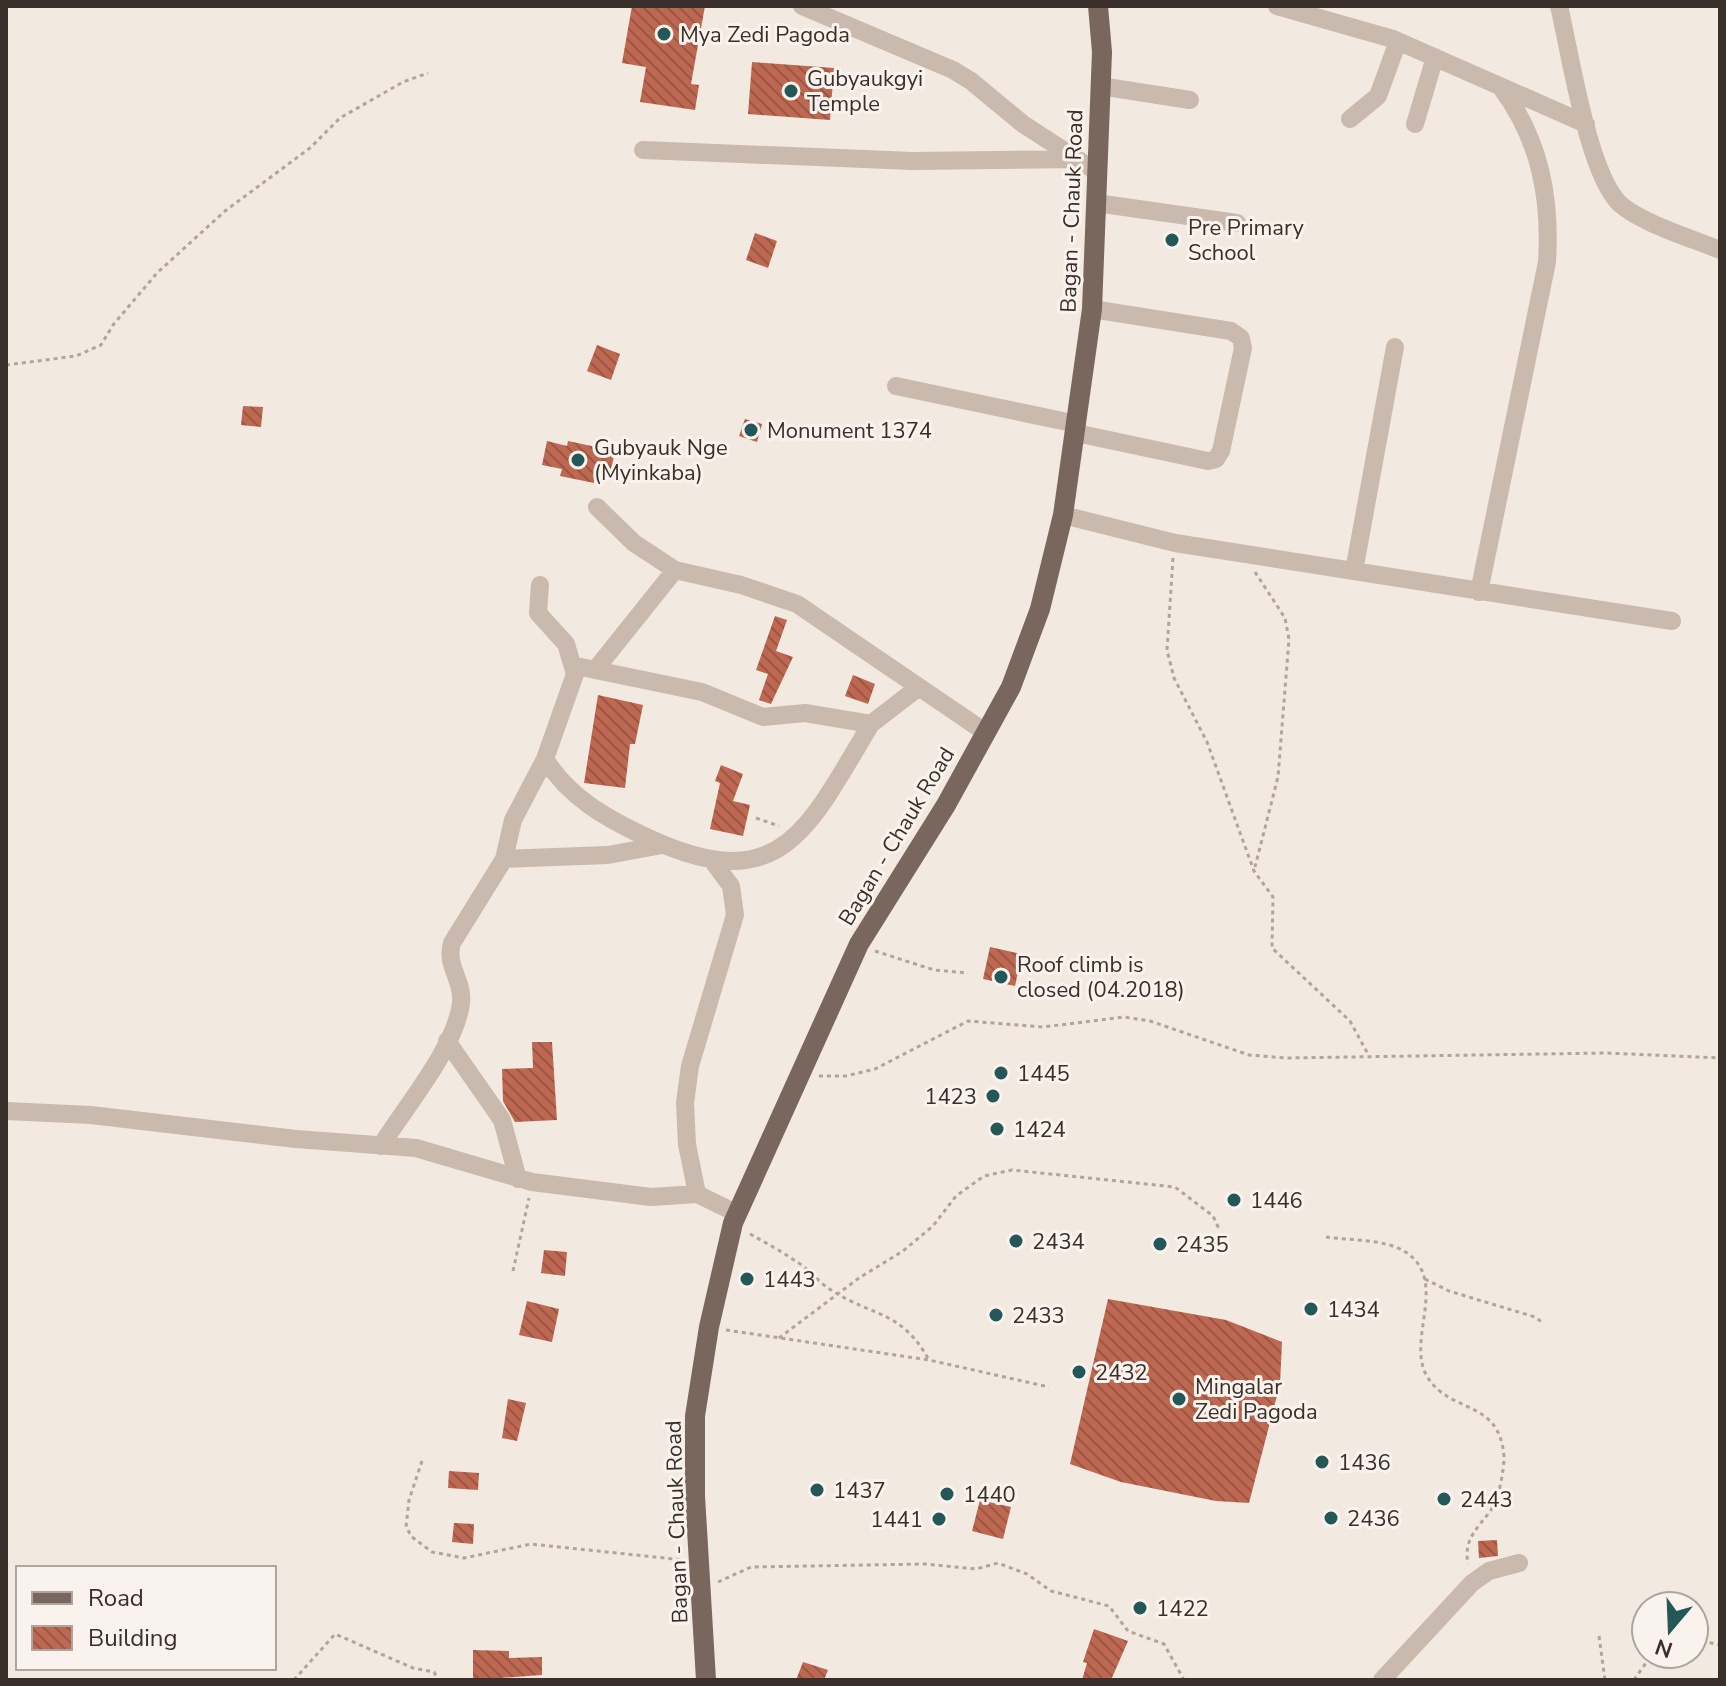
<svg xmlns="http://www.w3.org/2000/svg" width="1726" height="1686" font-family="'Nunito Sans',sans-serif">
  <style>
    .building { fill: url(#building-back-hatch) }
    .lines { fill: none; stroke-linecap: round; stroke-linejoin: round }
    .path { stroke: #b6a397; stroke-width: 3; stroke-dasharray: 4 4; stroke-linecap: butt }
    .minor { stroke: #cab9ad; stroke-width: 18 }
    .major { stroke: #79665d; stroke-width: 20 }
    .poi-dot { fill: #235758; stroke: #faf3ed; stroke-width: 3 }
    .labels { text-anchor: middle; stroke-width: 6; stroke-linejoin: round; paint-order: stroke }
    .poi-label { font-size: 22px; fill: #392f2b; stroke: #faf3ed; text-anchor: start }
    .street-label { font-size: 22px; fill: #392f2b; stroke: #faf3ed }
  </style>
  <defs>
    <pattern id="building-back-hatch" width="6" height="6" patternUnits="userSpaceOnUse" patternTransform="scale(2)"><rect width="6" height="6" fill="#be6852"/><path d="M-1 5l2 2M0 0l6 6M5-1l2 2" fill="none" stroke="#9b5644"/></pattern>
  </defs>
  <rect width="100%" height="100%" fill="#f2e9e1"/>
  <path class="building" d="M632,6H705L691,84L699,85L695,110L640,102L646,67L622,63Z
    M752,62L834,68L830,120L748,114Z
    M755,233L777,241L768,268L746,260Z
    M597,345L620,354L611,380L587,371Z
    M243,406L263,407L261,427L241,425Z
    M745,419L762,424L757,442L739,436Z
    M547,441L567,446L568,441L601,448L600,453L614,456L609,479L595,476L594,483L560,476L562,469L542,465Z
    M775,616L787,620L776,651L793,657L771,704L759,700L768,674L756,670Z
    M853,675L875,684L868,704L845,696Z
    M598,695L643,705L635,744H630L625,788L584,783Z
    M721,765L743,774L733,801L750,805L743,836L710,829L720,783L715,781Z
    M990,947L1022,954L1015,986L983,979Z
    M532,1042H552L557,1120L515,1122L503,1101L502,1069L533,1068Z
    M544,1250L567,1252L565,1276L541,1273Z
    M1108,1299L1226,1320L1282,1342L1280,1384L1249,1503L1216,1501L1121,1482L1070,1464Z
    M527,1301L559,1309L552,1342L519,1335Z
    M508,1399L526,1403L517,1441L502,1438Z
    M449,1471L479,1473L478,1490L448,1488Z
    M980,1500L1011,1507L1003,1539L972,1531Z
    M454,1523L474,1524L473,1544L452,1542Z
    M1497,1540L1498,1556L1479,1558L1478,1541Z
    M1094,1629L1128,1641L1111,1680H1082L1087,1663L1083,1662Z
    M473,1650L509,1651V1658L542,1657V1675L473,1680Z
    M803,1662L828,1670L824,1680H796Z"/>
  <g class="lines">
    <path class="path" d="M6,365L76,356L101,345L113,325L157,273L225,211L310,148L340,118L403,82L428,73
      M1173,558L1167,650L1174,678L1207,742L1254,871L1273,897L1272,948L1350,1021L1369,1056
      M1255,572L1285,618L1289,639L1278,777L1255,867
      M756,818L779,826
      M875,951L934,970L968,973
      M819,1076H846L875,1069L968,1021L1043,1027L1124,1017L1150,1021L1249,1055L1286,1058L1606,1053L1720,1058
      M750,1234C768,1244 786,1254 803,1266C813,1274 821,1284 831,1290C875,1318 901,1310 929,1360
      M1326,1237C1353,1241 1395,1238 1414,1259C1444,1290 1406,1344 1428,1378C1451,1414 1500,1399 1504,1457C1504,1470 1499,1499 1491,1510C1478,1528 1463,1539 1468,1564
      M513,1271L529,1198
      M1425,1279L1449,1291L1535,1317L1543,1323
      M726,1330L929,1360L1049,1387
      M779,1338L859,1278L903,1251L933,1226L956,1196L984,1176L1012,1170L1175,1187L1213,1216L1220,1231
      M422,1461L409,1500L406,1527L412,1537L432,1552L464,1558L531,1544L683,1560
      M718,1582L751,1567L925,1564L976,1569L998,1563L1027,1574L1051,1591L1109,1606L1128,1631L1164,1644L1184,1680
      M1599,1636L1605,1680
      M1694,1639L1720,1645
      M294,1680L335,1634L413,1668L434,1672L438,1680
      M1634,1680L1652,1654"/>
    <path class="minor" d="M802,6L953,70L971,81L1023,124L1097,172
      M1277,6L1393,39L1586,124
      M1559,6C1570,52 1588,174 1620,204C1643,224 1691,238 1720,250
      M1100,86L1190,100
      M1350,119L1378,96L1398,41
      M1415,124L1435,57
      M643,150L912,161L1076,159
      M1096,203L1237,223
      M896,386L1077,424
      M1076,433L1208,461L1216,459L1221,451L1243,348L1241,338L1231,331L1092,309
      M597,507L634,543L675,570L741,585L797,604L985,732
      M1063,515L1175,543L1672,621
      M1354,571L1395,347
      M1479,592L1547,262C1551,197 1540,139 1500,86
      M576,666L702,692L763,717L805,713L871,724L919,687
      M595,670L675,570
      M545,759C569,797 604,817 644,836C781,901 807,830 871,724
      M504,859L608,855L662,845
      M447,1041L502,1120L518,1179
      M6,1111L91,1115L296,1139L416,1148L532,1182L651,1197L697,1194L736,1213
      M381,1146C405,1107 456,1047 461,1003C464,981 445,966 452,943L504,859L513,820L545,759L575,674L566,644L538,613L540,585
      M697,1194L687,1144L685,1103L690,1066L735,915L731,886L714,863
      M1382,1680L1472,1583L1489,1571L1519,1563"/>
    <path class="major" d="M706,1680L695,1496V1416L709,1327L733,1223L859,944L946,805L1011,687L1040,609L1063,515L1092,309L1102,52L1098,6"/>
  </g>
  <g class="poi-dot">
    <circle cx="664" cy="34" r="8"/>
    <circle cx="791" cy="91" r="8"/>
    <circle cx="1172" cy="240" r="8"/>
    <circle cx="751" cy="430" r="8"/>
    <circle cx="578" cy="460" r="8"/>
    <circle cx="1001" cy="977" r="8"/>
    <circle cx="1001" cy="1073" r="8"/>
    <circle cx="993" cy="1096" r="8"/>
    <circle cx="997" cy="1129" r="8"/>
    <circle cx="1234" cy="1200" r="8"/>
    <circle cx="1016" cy="1241" r="8"/>
    <circle cx="1160" cy="1244" r="8"/>
    <circle cx="747" cy="1279" r="8"/>
    <circle cx="1311" cy="1309" r="8"/>
    <circle cx="996" cy="1315" r="8"/>
    <circle cx="1079" cy="1372" r="8"/>
    <circle cx="1179" cy="1399" r="8"/>
    <circle cx="1322" cy="1462" r="8"/>
    <circle cx="817" cy="1490" r="8"/>
    <circle cx="947" cy="1494" r="8"/>
    <circle cx="1444" cy="1499" r="8"/>
    <circle cx="1331" cy="1518" r="8"/>
    <circle cx="939" cy="1519" r="8"/>
    <circle cx="1140" cy="1608" r="8"/>
  </g>
  <g class="labels">
    <g class="poi-label">
      <text x="680" y="42">Mya Zedi Pagoda</text>
      <text x="807" y="86">Gubyaukgyi<tspan x="807" dy="25">Temple</tspan></text>
      <text x="1188" y="235">Pre Primary<tspan x="1188" dy="25">School</tspan></text>
      <text x="767" y="438">Monument 1374</text>
      <text x="594" y="455">Gubyauk Nge<tspan x="594" dy="25">(Myinkaba)</tspan></text>
      <text x="1017" y="972">Roof climb is<tspan x="1017" dy="25">closed (04.2018)</tspan></text>
      <text x="1017" y="1081">1445</text>
      <text x="977" y="1104" text-anchor="end">1423</text>
      <text x="1013" y="1137">1424</text>
      <text x="1250" y="1208">1446</text>
      <text x="1032" y="1249">2434</text>
      <text x="1176" y="1252">2435</text>
      <text x="763" y="1287">1443</text>
      <text x="1327" y="1317">1434</text>
      <text x="1012" y="1323">2433</text>
      <text x="1095" y="1380">2432</text>
      <text x="1195" y="1394">Mingalar<tspan x="1195" dy="25">Zedi Pagoda</tspan></text>
      <text x="1338" y="1470">1436</text>
      <text x="833" y="1498">1437</text>
      <text x="963" y="1502">1440</text>
      <text x="1460" y="1507">2443</text>
      <text x="1347" y="1526">2436</text>
      <text x="923" y="1527" text-anchor="end">1441</text>
      <text x="1156" y="1616">1422</text>
    </g>
    <g class="street-label">
      <text transform="translate(1071 211) rotate(-88)" y="8">Bagan - Chauk Road</text>
      <text transform="translate(896 836) rotate(-59)" y="8">Bagan - Chauk Road</text>
      <text transform="translate(676 1522) rotate(-92)" y="8">Bagan - Chauk Road</text>
    </g>
  </g>
  <rect width="1726" height="1686" fill="none" stroke="#392f2b" stroke-width="16"/>
  <rect x="16" y="1566" width="260" height="104" fill="#faf3ed" stroke="#ada59f" stroke-width="2"/>
  <rect x="32" y="1592" width="40" height="12" fill="#79665d" stroke="#ada59f" stroke-width="2"/>
  <text x="88" y="1606" font-size="24" fill="#392f2b">Road</text>
  <rect x="32" y="1626" width="40" height="24" fill="url(#building-back-hatch)" stroke="#ada59f" stroke-width="2"/>
  <text x="88" y="1646" font-size="24" fill="#392f2b">Building</text>
  <g transform="translate(1670 1630) rotate(199)"><circle r="38" fill="#faf3ed" stroke="#ada59f" stroke-width="2"/>
  <path d="M0-6L14 30L0 20L-14 30Z" fill="#235758"/>
  <text y="-12" font-size="22" font-weight="bold" text-anchor="middle" fill="#392f2b">N</text>
  </g>
</svg>
